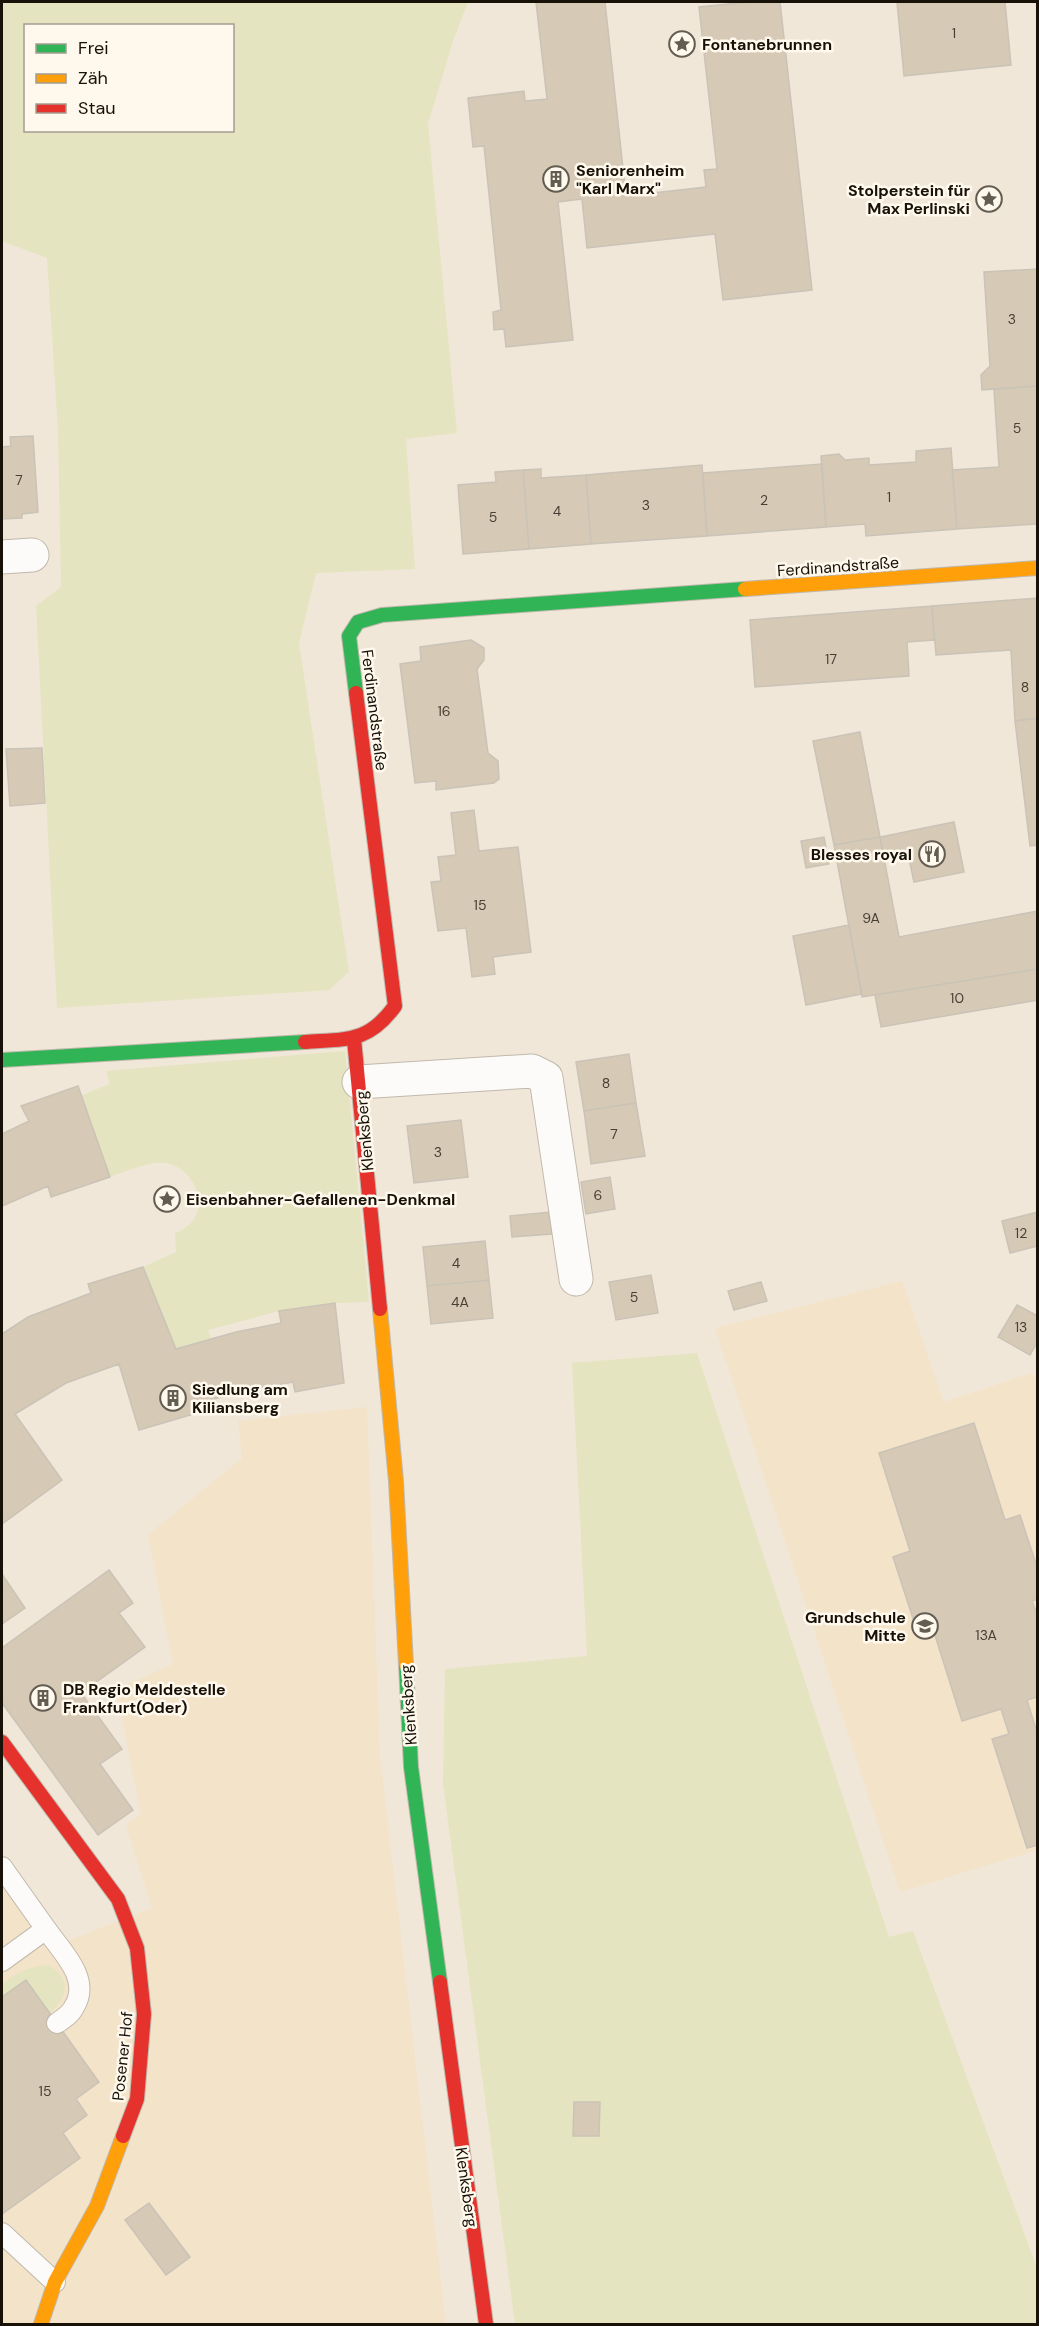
<svg xmlns="http://www.w3.org/2000/svg" width="1039" height="2326" font-family="'DM Sans',sans-serif">
  <style>
    .built { fill: #f3e3c9 }
    .green { fill: #e4e4c0; fill-rule: evenodd }
    .building { fill: #d6c9b5; stroke: #cac3b7; stroke-width: 1.5 }
    .lines { fill: none; stroke-linecap: round; stroke-linejoin: round }
    .lane-casing { stroke: #c0b9ad; stroke-width: 22 }
    .street-casing { stroke: #c0b9ad; stroke-width: 35 }
    .fast-casing { stroke: #c0b9ad; stroke-width: 16 }
    .slow-casing { stroke: #c0b9ad; stroke-width: 16 }
    .jam-casing { stroke: #c0b9ad; stroke-width: 16 }
    .lane { stroke: #fdfbf9; stroke-width: 20 }
    .street { stroke: #fdfbf9; stroke-width: 33 }
    .fast { stroke: #30b455; stroke-width: 14 }
    .slow { stroke: #ff9f0a; stroke-width: 14 }
    .jam { stroke: #e5322d; stroke-width: 14 }
    .labels { text-anchor: middle; stroke-width: 5; stroke-linejoin: round; paint-order: stroke }
    .number-label { font-size: 14px; fill: #473f33 }
    .poi-label { font-size: 16px; font-weight: bold; fill: #171108; stroke: #fff8ed; text-anchor: start }
    .street-label { font-size: 16px; fill: #171108; stroke: #fff8ed }
  </style>
  <rect width="100%" height="100%" fill="#f0e7d8"/>
  <path class="built" d="M902,1281L944,1402L1032,1373L1038,1385L1037,1850L900,1892L715,1328Z
    M367,1407L380,1756L446,2324H2V1877L52,1947L152,1908L126,1825L141,1814L116,1689L173,1664L148,1535L242,1458L238,1421Z"/>
  <path class="green" d="M2,2H468L453,41L428,124L457,433L406,439L415,569L316,573L299,643L349,972L329,990L57,1008L36,606L61,587L58,431L47,258L2,241ZM26,26H232V130H26Z
    M345,1051L369,1302L335,1303L279,1311L208,1330L211,1339L176,1349L143,1267L176,1252L175,1234C180,1231 187,1227 191,1223C210,1202 191,1165 164,1163C150,1161 124,1172 110,1177L82,1095L110,1084L106,1071Z
    M697,1353L889,1937L913,1931L1037,2268V2324H515L443,1784L445,1669L587,1656L572,1363Z
    M48,1965C72,1978 68,1997 50,2013L26,1980L2,1997V1984C17,1973 28,1966 48,1965Z"/>
  <path class="building" d="M536,2H605L626,196L706,187L704,170L717,169L699,7L748,2H780L812,290L723,300L715,234L587,248L582,199L558,202L573,340L506,347L504,329L494,330L493,312L501,310L484,146L473,147L468,98L524,91L525,101L547,99Z
    M897,2H1005L1011,65L904,76Z
    M1038,269V386L982,390L981,375L990,366L984,272Z
    M1038,386V524L957,529L952,470L999,467L994,389Z
    M33,436L38,512L22,514V518L2,519V447L11,446L10,437Z
    M951,448L957,529L866,536L865,524L826,527L821,456L839,454L845,460L869,458V465L916,462V451Z
    M822,464L826,527L707,536L703,473Z
    M702,465L707,536L591,544L586,475Z
    M541,469V478L586,475L591,544L529,549L523,470Z
    M523,470L529,549L463,554L458,485L496,482L495,472Z
    M1038,598V718L1015,721L1011,650L936,655L932,606Z
    M932,606L934,640L907,642L909,676L755,687L750,620Z
    M471,640L484,648V660L477,669L488,753L498,761L499,779L494,783L436,790V781L415,783L400,664L421,661L420,647Z
    M1038,718V845L1030,846L1015,721Z
    M860,732L880,837L834,845L813,741Z
    M42,748L45,803L10,806L6,749Z
    M474,810L479,851L518,847L531,952L493,957L495,974L472,977L466,928L438,931L431,882L441,881L438,857L456,855L451,813Z
    M954,822L964,872L914,882L908,854L884,859L880,837Z
    M824,837L829,864L806,868L801,841Z
    M880,837L899,937L1038,911V969L862,997L834,845Z
    M849,925L862,994L806,1005L793,936Z
    M1038,969V1000L881,1027L875,995Z
    M629,1054L636,1103L584,1111L576,1062Z
    M78,1086L110,1177L51,1197L48,1186L2,1206V1134L29,1121L21,1106Z
    M636,1103L645,1156L591,1164L584,1111Z
    M461,1120L468,1177L414,1183L407,1126Z
    M610,1177L615,1209L586,1214L581,1182Z
    M551,1212L552,1234L512,1237L510,1216Z
    M1038,1212V1246L1010,1253L1002,1221Z
    M485,1241L489,1280L427,1286L423,1247Z
    M143,1267L176,1349L236,1332L281,1323L279,1311L335,1303L344,1383L295,1392L293,1382L245,1391L194,1404L197,1413L139,1430L119,1364L66,1383L15,1414L62,1480L2,1524V1334L28,1317L91,1293L88,1284Z
    M651,1275L658,1313L616,1320L609,1282Z
    M489,1280L493,1318L431,1324L427,1286Z
    M761,1282L767,1301L734,1310L728,1291Z
    M1017,1305L1038,1316V1341L1030,1355L998,1337Z
    M974,1423L1005,1520L1020,1515L1038,1570V1599L1032,1601L1038,1617V1697L1027,1700L1036,1729H1038V1845L1027,1848L992,1739L1009,1734L1001,1709L962,1721L934,1632L919,1637L893,1557L910,1551L879,1453Z
    M109,1570L133,1603L119,1613L145,1647L81,1693L122,1749L100,1764L133,1810L98,1835L2,1703V1648Z
    M2,1574L25,1608L2,1624Z
    M26,1980L99,2082L76,2099L87,2115L63,2133L80,2158L2,2214V1997Z
    M574,2102H600L599,2136H573Z
    M149,2203L190,2257L166,2275L125,2220Z"/>
  <g class="lines">
    <g class="lane-casing">
      <path id="lane" d="M2,1867L46,1929L2,1961
        M46,1929C61,1951 92,1979 74,2007C71,2014 63,2019 57,2023
        M2,2233L55,2282"/>
    </g>
    <g class="street-casing">
      <path id="street" d="M2,557L32,555
        M359,1082L532,1071L546,1078L576,1279"/>
    </g>
    <g class="fast-casing">
      <path id="fast" d="M356,693L349,636L358,622L382,615L745,589
        M2,1060L305,1042
        M406,1664L411,1767L440,1982"/>
    </g>
    <g class="slow-casing">
      <path id="slow" d="M745,589L1038,568
        M380,1309L396,1481L406,1664
        M41,2324L55,2282L97,2206L123,2136"/>
    </g>
    <g class="jam-casing">
      <path id="jam" d="M354,1039L380,1309
        M305,1042C347,1039 368,1043 395,1006L356,693
        M2,1742L118,1899L137,1948L144,2014L137,2099L123,2136
        M440,1982L486,2324"/>
    </g>
    <use href="#lane" class="lane"/>
    <use href="#street" class="street"/>
    <use href="#fast" class="fast"/>
    <use href="#slow" class="slow"/>
    <use href="#jam" class="jam"/>
  </g>
  <defs>
    <g id="sight-ring" transform="scale(1.35)"><circle r="9.5" fill="#fff8ed" stroke="#635c51" stroke-width="1.5"/><path d="M0-6L1.8-2.2L6-1.7L2.9 1.2L3.7 5.4L0 3.3L-3.7 5.4L-2.9 1.2L-6-1.7L-1.8-2.2Z" fill="#635c51"/></g>
    <g id="building-ring" transform="scale(1.35)"><circle r="9.5" fill="#fff8ed" stroke="#635c51" stroke-width="1.5"/><path d="M-4-6H4V6H1V3H-1V6H-4ZM-2.5-4.3h1.7v1.8h-1.7ZM.8-4.3h1.7v1.8H.8ZM-2.5-1h1.7V.8h-1.7ZM.8-1h1.7V.8H.8Z" fill="#635c51"/></g>
    <g id="restaurant-ring" transform="scale(1.35)"><circle r="9.5" fill="#fff8ed" stroke="#635c51" stroke-width="1.5"/><path d="M-5-6h1v4h1v-4h1v4h1v-4h1v5L-1.5 .5V6h-2V.5L-5-1ZM5-6V6H3V1.5H1.5Q1.5-4 5-6Z" fill="#635c51"/></g>
    <g id="school-ring" transform="scale(1.35)"><circle r="9.5" fill="#fff8ed" stroke="#635c51" stroke-width="1.5"/><path d="M0-5L7-2L0 1L-7-2ZM-4 1L0 2.5L4 1V4Q0 6-4 4Z" fill="#635c51"/></g>
  </defs>
  <g fill-rule="evenodd">
    <use href="#sight-ring" x="682" y="44"/>
    <use href="#building-ring" x="556" y="179"/>
    <use href="#sight-ring" x="989" y="199"/>
    <use href="#restaurant-ring" x="932" y="854"/>
    <use href="#sight-ring" x="167" y="1199"/>
    <use href="#building-ring" x="173" y="1398"/>
    <use href="#school-ring" x="925" y="1626"/>
    <use href="#building-ring" x="43" y="1698"/>
  </g>
  <g class="labels">
    <g class="number-label">
      <text x="954" y="38">1</text>
      <text x="1012" y="324">3</text>
      <text x="1017" y="433">5</text>
      <text x="19" y="485">7</text>
      <text x="889" y="502">1</text>
      <text x="764" y="505">2</text>
      <text x="646" y="510">3</text>
      <text x="557" y="516">4</text>
      <text x="493" y="522">5</text>
      <text x="831" y="664">17</text>
      <text x="1025" y="692">8</text>
      <text x="444" y="716">16</text>
      <text x="480" y="910">15</text>
      <text x="871" y="923">9A</text>
      <text x="957" y="1003">10</text>
      <text x="606" y="1088">8</text>
      <text x="614" y="1139">7</text>
      <text x="438" y="1157">3</text>
      <text x="598" y="1200">6</text>
      <text x="1021" y="1238">12</text>
      <text x="456" y="1268">4</text>
      <text x="634" y="1302">5</text>
      <text x="460" y="1307">4A</text>
      <text x="1021" y="1332">13</text>
      <text x="986" y="1640">13A</text>
      <text x="45" y="2096">15</text>
    </g>
    <g class="poi-label">
      <text x="702" y="50">Fontanebrunnen</text>
      <text x="576" y="176">Seniorenheim<tspan x="576" dy="18">"Karl Marx"</tspan></text>
      <text x="970" y="196" text-anchor="end">Stolperstein für<tspan x="970" dy="18">Max Perlinski</tspan></text>
      <text x="912" y="860" text-anchor="end">Blesses royal</text>
      <text x="186" y="1205">Eisenbahner-Gefallenen-Denkmal</text>
      <text x="192" y="1395">Siedlung am<tspan x="192" dy="18">Kiliansberg</tspan></text>
      <text x="906" y="1623" text-anchor="end">Grundschule<tspan x="906" dy="18">Mitte</tspan></text>
      <text x="63" y="1695">DB Regio Meldestelle<tspan x="63" dy="18">Frankfurt(Oder)</tspan></text>
    </g>
    <g class="street-label">
      <text transform="translate(838 566) rotate(-4)" y="6">Ferdinandstraße</text>
      <text transform="translate(375 710) rotate(83)" y="6">Ferdinandstraße</text>
      <text transform="translate(364 1131) rotate(-95)" y="6">Klenksberg</text>
      <text transform="translate(408 1705) rotate(-94)" y="6">Klenksberg</text>
      <text transform="translate(122 2056) rotate(-84)" y="6">Posener Hof</text>
      <text transform="translate(467 2187) rotate(82)" y="6">Klenksberg</text>
    </g>
  </g>
  <rect width="1039" height="2326" fill="none" stroke="#171108" stroke-width="6"/>
  <rect x="24" y="24" width="210" height="108" fill="#fff8ed" stroke="#a29c91" stroke-width="1.5"/>
  <rect x="36" y="44" width="30" height="9" fill="#30b455" stroke="#a29c91" stroke-width="1.5"/>
  <text x="78" y="54" font-size="18" fill="#171108">Frei</text>
  <rect x="36" y="74" width="30" height="9" fill="#ff9f0a" stroke="#a29c91" stroke-width="1.5"/>
  <text x="78" y="84" font-size="18" fill="#171108">Zäh</text>
  <rect x="36" y="104" width="30" height="9" fill="#e5322d" stroke="#a29c91" stroke-width="1.5"/>
  <text x="78" y="114" font-size="18" fill="#171108">Stau</text>
</svg>
